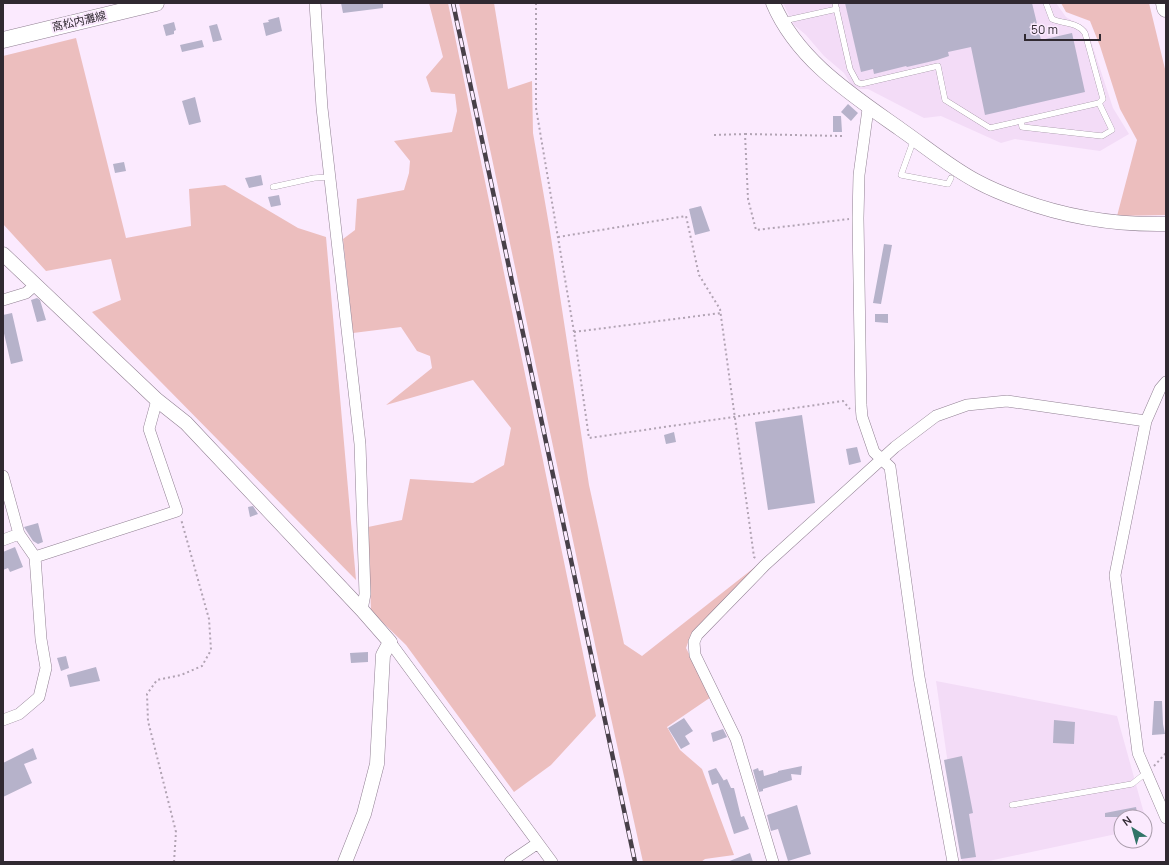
<svg xmlns="http://www.w3.org/2000/svg" width="1169" height="865" font-family="Manrope,'Noto Sans JP',sans-serif">
  <style>
    .built { fill: #f3dcf7 }
    .green { fill: #ecbebe }
    .building { fill: #b6b2ca }
    .lines { fill: none; stroke-linecap: round; stroke-linejoin: round }
    .service-casing { stroke: #918193; stroke-width: 6 }
    .minor-casing { stroke: #918193; stroke-width: 12 }
    .tertiary-casing { stroke: #918193; stroke-width: 15 }
    .secondary-casing { stroke: #918193; stroke-width: 17 }
    .primary-casing { stroke: #918193; stroke-width: 19 }
    .path { stroke: #b1a3b3; stroke-width: 2; stroke-dasharray: 2 3; stroke-linecap: butt }
    .service { stroke: #fff; stroke-width: 5.5 }
    .minor { stroke: #fff; stroke-width: 11 }
    .tertiary { stroke: #fff; stroke-width: 14 }
    .secondary { stroke: #fff; stroke-width: 16 }
    .primary { stroke: #fff; stroke-width: 18 }
    .rail-casing { stroke: #484049; stroke-width: 4.5 }
    .rail { stroke: #fbeafe; stroke-width: 3; stroke-dasharray: 9; stroke-linecap: butt }
    .labels { text-anchor: middle; stroke-width: 4; stroke-linejoin: round; paint-order: stroke }
    .street-label { font-size: 11px; fill: #302931; stroke: #fbeafe }
  </style>
  <rect width="100%" height="100%" fill="#fbeafe"/>
  <path class="built" d="M783,3H1056L1066,17L1087,29L1113,108L1129,134L1100,151L1015,139L1001,143L941,116L924,118L868,89H860L852,86L844,73L824,56L806,35L794,25Z
    M936,681L1117,716L1145,817H1121V833L984,862H962Z"/>
  <path class="green" d="M429,3H448L596,716L551,765L514,792L406,645L371,611L368,527L402,520L410,479L473,483L504,465L511,428L473,380L386,405L432,368L430,356L417,351L401,327L353,333L343,239L355,230L357,199L404,190L409,173L410,161L394,141L452,132L457,111L455,94L431,92L426,77L443,57Z
    M459,3H494L508,89L532,81L533,133L550,231L589,485L624,644L642,656L755,567L754,573L690,637L686,648L711,697L667,727L680,750L702,769L734,855L705,859L701,862H643L603,682Z
    M1061,3H1149L1166,73V215L1117,216L1137,140L1120,109L1100,46L1090,21L1066,12Z
    M76,38L126,238L191,226L189,189L225,185L298,228L326,237L356,580L92,312L121,300L111,259L46,271L3,224V56Z"/>
  <path class="building" d="M341,3H383V8L343,13Z
    M845,3H1032L1041,40L1072,33L1085,92L985,115L971,47L948,52L949,56L937,60L907,67L906,66L874,74L873,69L861,72Z
    M279,17L282,31L266,36L263,23L269,22L268,20Z
    M174,22L176,30L174,31V34L166,36L163,25Z
    M217,24L222,40L213,42L209,26Z
    M202,40L204,47L182,52L180,45Z
    M195,97L201,122L189,125L182,101Z
    M848,104L858,113L851,121L841,112Z
    M833,116H841L842,132H833Z
    M124,162L126,171L115,173L113,164Z
    M261,175L263,185L249,188L245,178Z
    M279,195L281,205L271,207L268,197Z
    M701,206L710,231L695,235L689,209Z
    M884,244L892,245L881,304L873,303Z
    M37,298L40,300L46,320L37,322L31,300Z
    M12,313L23,361L11,364L3,329V315Z
    M875,314H888V323L875,322Z
    M802,415L815,503L768,510L755,422Z
    M674,432L676,442L666,444L664,435Z
    M857,447L861,462L849,465L846,449Z
    M253,506L258,514L250,517L248,507Z
    M38,523L43,542L38,544L33,541L24,527Z
    M15,547L23,567L10,572L8,568L3,570V552Z
    M368,652V662L351,663L350,653Z
    M66,656L69,668L61,671L57,658Z
    M96,667L100,681L70,687L67,675Z
    M1154,701H1162L1163,724L1165,734L1152,735Z
    M684,718L693,731L685,736L690,744L681,749L668,728Z
    M1054,720L1075,722L1074,744L1053,743Z
    M723,729L727,737L713,742L711,733Z
    M33,748L37,759L24,764L32,783L3,797V763Z
    M962,756L973,813L969,814L976,857L961,859L944,760Z
    M802,766L801,775L791,774L792,780L763,789V791L759,792L753,770L758,768L759,771L763,770L764,776L778,772V771Z
    M716,768L724,781L712,785L708,771Z
    M727,779L731,788H734L741,817L744,816L749,829L734,834L718,783Z
    M797,805L811,854L788,861L778,829L771,831L767,815Z
    M1136,807L1138,817H1105V813Z
    M750,853L753,862H727Z"/>
  <g class="lines">
    <g class="service-casing">
      <path id="service" d="M835,3L850,69L857,82L861,84L938,66L945,100L990,128L1099,103L1103,99L1085,33C1078,22 1063,24 1052,19L1046,3
        M783,21L837,9
        M1021,121L1022,127L1102,136L1112,130L1099,103
        M914,139L901,175L948,184L951,178
        M273,187L314,178L330,177
        M1012,805L1132,784L1147,772"/>
    </g>
    <g class="minor-casing">
      <path id="minor" d="M315,3L322,108L360,444L365,594L362,610
        M868,109L859,175L858,218L861,405L862,417L874,452L890,467L919,677L953,862
        M3,300L26,293L35,285
        M1166,382L1160,389L1146,421L1115,575L1138,753L1166,818
        M3,476L19,534L35,557L41,639L46,668L39,697L19,714L3,720
        M3,540L19,534
        M35,557L177,511L149,429L157,400
        M390,642L538,843
        M510,862L538,843L552,862
        M773,862L736,739L695,655L694,642L697,635L765,565L895,447L936,416L967,405L1007,401L1146,421"/>
    </g>
    <g class="tertiary-casing">
      <path id="tertiary" d="M773,3C797,60 852,95 900,129C926,147 951,168 978,182C991,189 1006,195 1020,200C1066,217 1117,225 1166,224
        M3,254L157,400L186,423L362,610L390,642L383,655L377,764L364,814L345,862"/>
    </g>
    <g class="secondary-casing">
      <path id="secondary" d="M3,40L156,3"/>
    </g>
    <g class="primary-casing">
      <path id="primary" d="M1165,3L1166,8"/>
    </g>
    <path class="path" d="M536,3V108L574,332L589,438L843,401L850,409
      M745,134L842,136
      M714,135L745,134L748,199L756,230L849,219
      M558,237L686,216L699,275L720,309L754,557L757,559
      M574,332L721,313
      M1154,766L1166,753
      M174,862L176,832L148,721L147,694L157,680L181,675L202,666L211,650L209,619L181,519"/>
    <use href="#service" class="service"/>
    <use href="#minor" class="minor"/>
    <use href="#tertiary" class="tertiary"/>
    <use href="#secondary" class="secondary"/>
    <use href="#primary" class="primary"/>
    <g class="rail-casing">
      <path id="rail" d="M453,3L635,862"/>
    </g>
    <use href="#rail" class="rail"/>
  </g>
  <g class="labels">
    <g class="street-label">
      <text transform="translate(79 21) rotate(-13)" y="4">高松内灘線</text>
    </g>
  </g>
  <rect width="1169" height="865" fill="none" stroke="#302931" stroke-width="8"/>
  <g transform="translate(1133 829) rotate(323)"><circle r="19" fill="#fbeafe" stroke="#aa9dac"/>
  <path d="M0-3L7 15L0 10L-7 15Z" fill="#317467"/>
  <text y="-6" font-size="11" font-weight="bold" text-anchor="middle" fill="#302931">N</text>
  </g>
  <path d="M1025 34v6h75v-6" fill="none" stroke="#302931" stroke-width="2"/>
  <text x="1031" y="34" font-size="12" fill="#302931" stroke="#fbeafe" stroke-width="3" paint-order="stroke">50 m</text>
</svg>
